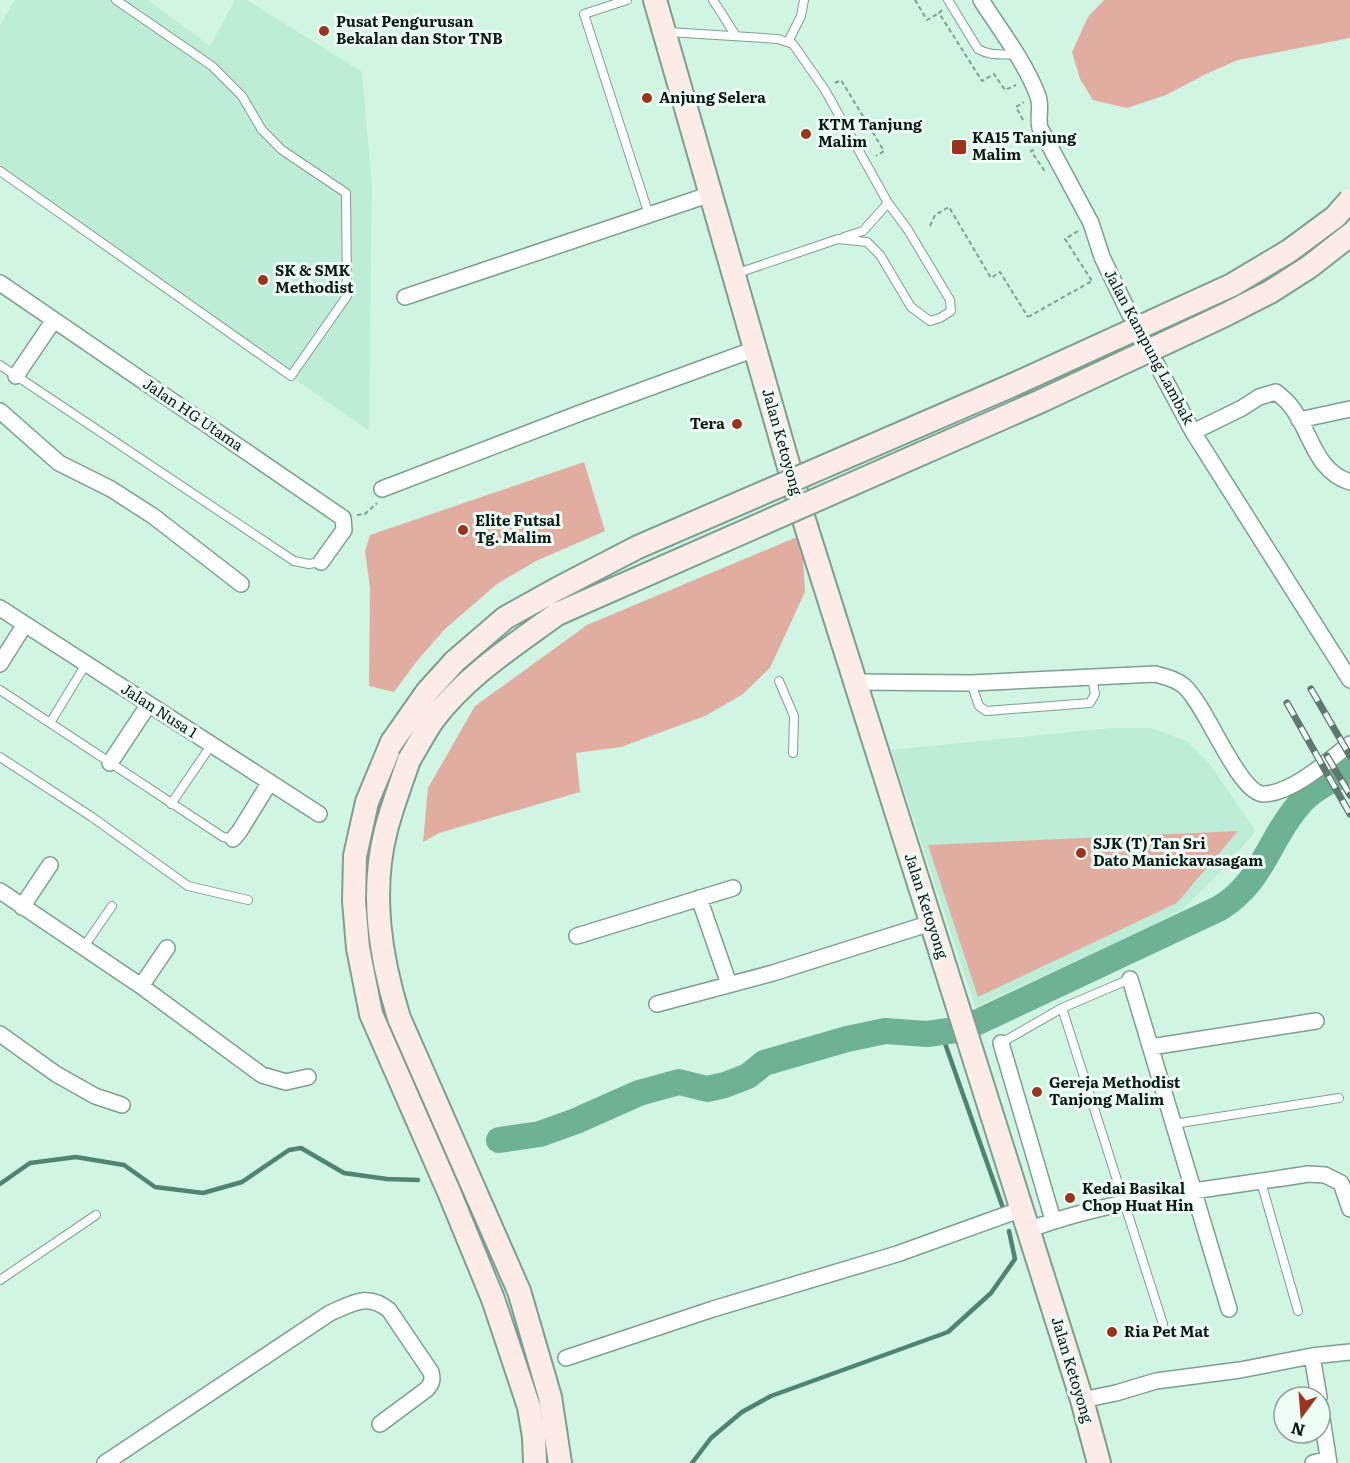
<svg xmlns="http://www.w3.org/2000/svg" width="1350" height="1463" font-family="Literata,serif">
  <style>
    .built { fill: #beedd7 }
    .green { fill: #e1ada0 }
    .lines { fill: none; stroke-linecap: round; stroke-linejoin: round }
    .stream { stroke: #50846e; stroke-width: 4.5 }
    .river { stroke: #6db294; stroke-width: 26 }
    .lane-casing { stroke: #7ca08f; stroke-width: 10 }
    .street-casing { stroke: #7ca08f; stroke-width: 18 }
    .secondary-casing { stroke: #7ca08f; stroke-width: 26 }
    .path { stroke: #829e90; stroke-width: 2; stroke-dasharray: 4.5 3; stroke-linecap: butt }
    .lane { stroke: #fff; stroke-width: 8 }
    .street { stroke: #fff; stroke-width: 15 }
    .secondary { stroke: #fcebe6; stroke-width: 22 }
    .rail-casing { stroke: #5f776c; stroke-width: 7 }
    .rail { stroke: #eefdf5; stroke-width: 4.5; stroke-dasharray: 14; stroke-linecap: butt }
    .secondary-bridge-casing { stroke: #7ca08f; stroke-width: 26; stroke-linecap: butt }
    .path-bridge { stroke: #829e90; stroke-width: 2; stroke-dasharray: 4.5 3; stroke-linecap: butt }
    .secondary-bridge { stroke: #fcebe6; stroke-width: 22 }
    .poi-dot { fill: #9c331d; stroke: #eefdf5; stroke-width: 2 }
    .labels { text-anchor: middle; stroke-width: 6; stroke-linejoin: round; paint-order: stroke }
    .poi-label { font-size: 15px; font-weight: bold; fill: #0c1a14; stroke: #eefdf5; text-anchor: start }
    .street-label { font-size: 15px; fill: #0c1a14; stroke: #eefdf5 }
  </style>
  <rect width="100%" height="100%" fill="#d0f6e3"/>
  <path class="built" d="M15,0H148L210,46L235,0H247L362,72L372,185L369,431L0,171V25Z
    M1111,728H1151L1187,741L1209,763L1256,831L1217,875L1183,909L1143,930L975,1007L891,750Z"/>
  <path class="green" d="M1104,0H1350V38L1238,60L1206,74L1166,95L1127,108L1093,100L1080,79L1072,52L1088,17Z
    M584,462L605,531L536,561L497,584L445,629L417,661L394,692L369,686L370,587L365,551L370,535Z
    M797,537L803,555L805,592L770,668L743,694L705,716L621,747L576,753L580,792L439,833L423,842L428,788L475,706L587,625Z
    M1238,831L1177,903L978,997L928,845Z"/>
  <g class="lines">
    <path class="stream" d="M941,1032L1003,1208
      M0,1184L30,1163L76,1157L124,1165L155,1187L203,1193L242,1182L289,1150L301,1148L344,1173L387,1179L418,1180
      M692,1463L711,1438L742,1412L771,1396L948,1332L991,1293L1015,1259L1009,1231"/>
    <path class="river" d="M499,1140L540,1134L576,1121L639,1093L679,1082L707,1089L725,1085L748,1076L764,1063L847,1039L885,1031L927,1034L963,1029L1220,908C1263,881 1267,843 1297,807C1310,790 1331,780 1350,771"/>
    <g class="lane-casing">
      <path id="lane" d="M627,0L584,14L649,215
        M713,0L736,36
        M948,0L978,49C989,56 1004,54 1017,55
        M668,32L778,39L793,44L825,90L888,203L908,230L950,300L951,311L940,318L930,321L911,307L880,255L867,242L838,239L735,274
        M788,42L801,16L804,0
        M0,171L291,376L347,296L346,193L282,150L262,130L242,96L212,66L116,0
        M844,237L863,231L888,203
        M0,365L294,561L309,564L321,562
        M779,681L794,716L793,753
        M971,683L979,706L986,711L1090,703L1095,694L1092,678
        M0,690L223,837L233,839
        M50,723L86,664
        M0,757L92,817L188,886L248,900
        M171,804L212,744
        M83,948L112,906
        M1062,1008L1163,1324
        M1001,1043L1062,1008L1130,979
        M1174,1124L1339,1098
        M1261,1182L1298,1311
        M0,1280L96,1215"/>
    </g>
    <g class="street-casing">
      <path id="street" d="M981,0C1001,31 1025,62 1038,96C1042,107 1037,118 1040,128L1091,223L1102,257L1128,311L1193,432L1350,680
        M0,283L343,518L344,530L321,562
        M405,297L711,194
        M16,376L54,320
        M0,411L59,463L111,489L153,516L241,584
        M1299,420L1350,409
        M1193,432L1242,408L1259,397L1276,392C1281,396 1286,400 1290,405C1311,430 1314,471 1350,482
        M382,489L583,412L755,349
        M0,608L319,814
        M0,664L25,624
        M855,682L971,683L1155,674C1166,677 1176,679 1184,686C1207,706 1239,795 1264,794C1292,793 1328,761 1350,744
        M110,763L149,704
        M233,839L239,832L270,782
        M0,891L141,986L262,1075L286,1082L308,1077
        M699,898L729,984
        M22,907L50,865
        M577,936L733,888
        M1130,979L1229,1309
        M141,986L167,948
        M657,1004L773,973L931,923
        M0,1034L56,1074L95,1096L122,1105
        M1001,1043L1053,1220
        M1151,1047L1316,1021
        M1028,1230C1115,1197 1216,1189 1308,1174L1325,1175L1341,1183L1350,1209
        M1312,1356L1319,1397
        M566,1358L713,1309L897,1254L1022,1209
        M1082,1400L1116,1393L1156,1381L1240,1370L1312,1356L1350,1352
        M1320,1406L1329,1463
        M105,1463L330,1313C352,1304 367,1292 389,1310L431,1372C433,1380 432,1383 427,1389L380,1424
        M1313,1463L1328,1459"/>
    </g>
    <g class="secondary-casing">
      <path id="secondary" d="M655,0L805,523L1082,1400L1099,1463
        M392,742L367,802L355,856L354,901L358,948L371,1014L449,1192L493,1299L529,1407L534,1437L535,1463
        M409,760C401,783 392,807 386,830C370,893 380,957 399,1018L519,1291L550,1397L560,1463"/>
    </g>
    <path class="path" d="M915,0L927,20L939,13
      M942,10L939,13L982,81L994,74L1005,90L1016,85
      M835,83L841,80L884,151L876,156
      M1023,120L1016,107L1024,102
      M1034,150L1031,151L1046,173
      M930,226L935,215L949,207L991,278L1000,272L1028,317
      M1078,231L1065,239L1092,281
      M357,515L365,514L377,503"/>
    <use href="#lane" class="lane"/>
    <use href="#street" class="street"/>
    <use href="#secondary" class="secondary"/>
    <g class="rail-casing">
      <path id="rail" d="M1311,689L1350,756
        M1287,703L1350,814
        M1327,756L1350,795"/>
    </g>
    <use href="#rail" class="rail"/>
    <g class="secondary-bridge-casing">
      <path id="secondary-bridge" d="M392,742L427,692L455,661L505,618L557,589L638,547L1015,384L1232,285L1289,251L1335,217L1350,200
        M409,760C417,747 424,733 433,720C466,676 513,646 557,614L1041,401L1225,315L1270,292L1309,267L1350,235"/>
    </g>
    <path class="path-bridge" d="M1028,317L1092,281"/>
    <use href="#secondary-bridge" class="secondary-bridge"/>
  </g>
  <g class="poi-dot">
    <circle cx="324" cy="31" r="6"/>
    <circle cx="647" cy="98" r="6"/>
    <circle cx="806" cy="134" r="6"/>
    <rect x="951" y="139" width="16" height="16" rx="3"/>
    <circle cx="263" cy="280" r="6"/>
    <circle cx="737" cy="424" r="6"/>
    <circle cx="463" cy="530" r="6"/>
    <circle cx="1081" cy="853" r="6"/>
    <circle cx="1037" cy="1092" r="6"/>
    <circle cx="1070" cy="1198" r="6"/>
    <circle cx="1112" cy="1332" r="6"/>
  </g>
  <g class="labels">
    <g class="poi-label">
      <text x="336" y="27">Pusat Pengurusan<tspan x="336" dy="17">Bekalan dan Stor TNB</tspan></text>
      <text x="659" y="103">Anjung Selera</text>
      <text x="818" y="130">KTM Tanjung<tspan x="818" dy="17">Malim</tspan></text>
      <text x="972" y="143">KA15 Tanjung<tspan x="972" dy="17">Malim</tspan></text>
      <text x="275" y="276">SK &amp; SMK<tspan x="275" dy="17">Methodist</tspan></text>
      <text x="725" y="429" text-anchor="end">Tera</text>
      <text x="475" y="526">Elite Futsal<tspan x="475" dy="17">Tg. Malim</tspan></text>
      <text x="1093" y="849">SJK (T) Tan Sri<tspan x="1093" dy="17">Dato Manickavasagam</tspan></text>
      <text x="1049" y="1088">Gereja Methodist<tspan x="1049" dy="17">Tanjong Malim</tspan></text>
      <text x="1082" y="1194">Kedai Basikal<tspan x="1082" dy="17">Chop Huat Hin</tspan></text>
      <text x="1124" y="1337">Ria Pet Mat</text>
    </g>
    <g class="street-label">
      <text transform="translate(1149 347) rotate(62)" y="5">Jalan Kampung Lambak</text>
      <text transform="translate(193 415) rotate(34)" y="5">Jalan HG Utama</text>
      <text transform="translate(782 442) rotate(74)" y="5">Jalan Ketoyong</text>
      <text transform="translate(159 711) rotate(33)" y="5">Jalan Nusa 1</text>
      <text transform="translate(926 906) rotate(72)" y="5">Jalan Ketoyong</text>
      <text transform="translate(1072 1370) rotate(73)" y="5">Jalan Ketoyong</text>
    </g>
  </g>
  <g transform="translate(1302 1415) rotate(196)"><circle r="28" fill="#eefdf5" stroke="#94a29b" stroke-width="1.5"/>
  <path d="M0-4.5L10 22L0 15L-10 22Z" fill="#9c331d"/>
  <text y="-9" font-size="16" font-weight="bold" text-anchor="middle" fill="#0c1a14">N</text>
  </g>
</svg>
